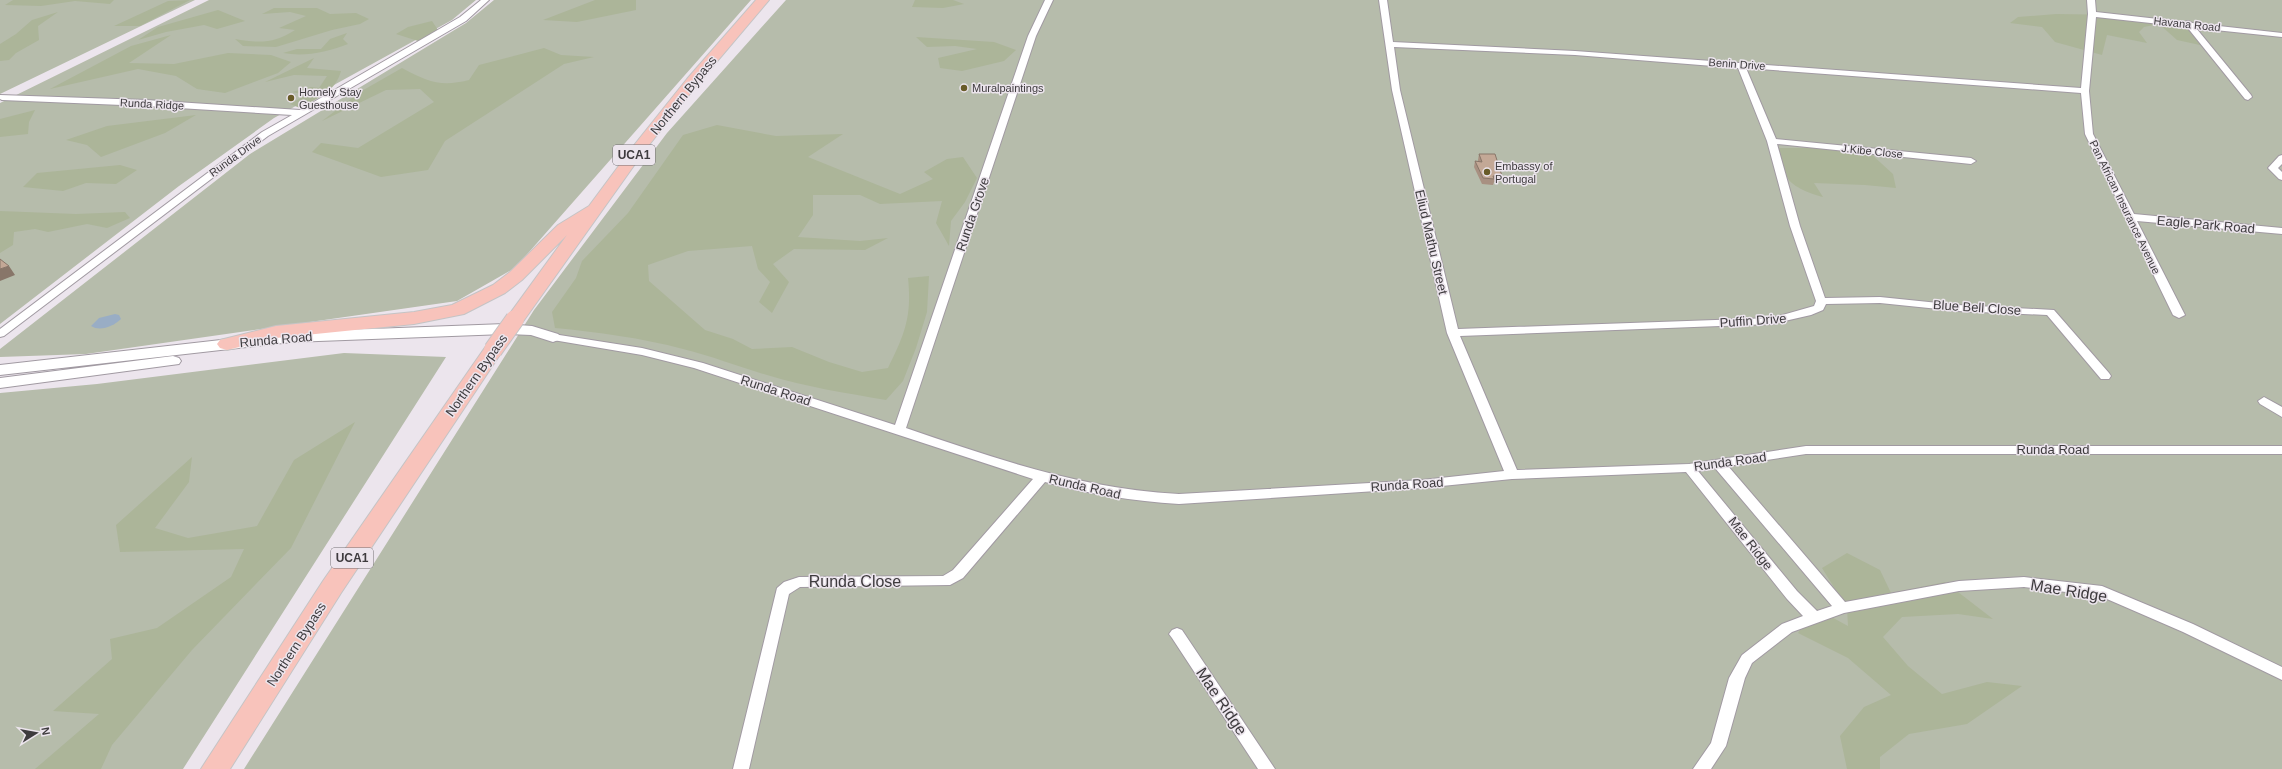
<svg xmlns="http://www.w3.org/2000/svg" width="2282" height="769" font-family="Helvetica,sans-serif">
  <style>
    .green { fill: #b6bcab }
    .forest { fill: #acb599 }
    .water { fill: #99adc5 }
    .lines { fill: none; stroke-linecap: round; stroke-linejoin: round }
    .minor-casing { stroke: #a19aa2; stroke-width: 2 }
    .tertiary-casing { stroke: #a19aa2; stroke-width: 2 }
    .primary-casing { stroke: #c5c4c5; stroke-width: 2 }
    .minor { fill: #fff; fill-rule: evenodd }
    .tertiary { fill: #fff; fill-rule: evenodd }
    .primary { fill: #f8c3bb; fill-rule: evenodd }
    .primary-bridge-casing { stroke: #c5c4c5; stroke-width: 20; stroke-linecap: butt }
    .primary-bridge { stroke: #f8c3bb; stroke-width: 18 }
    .wall { fill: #a89081 }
    .shaded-wall { fill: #887669 }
    .building { fill: #c3a896; stroke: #887669 }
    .poi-dot { fill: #685b28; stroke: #ece5ed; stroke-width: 1.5 }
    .labels { text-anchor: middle; stroke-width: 3; stroke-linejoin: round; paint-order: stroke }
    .far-street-label { font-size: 11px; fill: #3e3b3e; stroke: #ece5ed }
    .far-poi-label { font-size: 11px; fill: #3e3b3e; stroke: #ece5ed; text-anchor: start }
    .shield { fill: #ece5ed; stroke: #726e72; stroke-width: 1 }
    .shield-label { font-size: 12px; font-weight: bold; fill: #3e3b3e }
    .street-label { font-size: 13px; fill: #3e3b3e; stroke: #ece5ed }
    .near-street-label { font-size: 16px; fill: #3e3b3e; stroke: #ece5ed }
  </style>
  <rect width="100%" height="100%" fill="#ece5ed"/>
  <path class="green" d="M0,0H195L0,94Z
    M209,0H476L452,20L274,118L179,186L0,324V103Z
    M494,0H751L515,268L457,301L86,354L0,357V349L250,154L466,23Z
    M786,0H2282V769H244L534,310L667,133Z
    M344,353L446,357L183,769H0V393L97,384Z"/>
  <path class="forest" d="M13,0H114L110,4L75,1L41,6L5,5Z
    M190,0L140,26H114L168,1Z
    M595,0H636V10L577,22L543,20Z
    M915,0H953L964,4L943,8L912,7Z
    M274,8H317L330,14L356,13L369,19L360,24L332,30L276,47L243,46L235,39C260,43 273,44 295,30L279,28L306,16L290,12L262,14Z
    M218,10L245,21L217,29L204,25L166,32L138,40L158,27Z
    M58,12L38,26L39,40L16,53L9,60L0,61V44L16,34L32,20Z
    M2056,14L2125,15L2188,25L2209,47L2177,40L2159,24L2144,27L2139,32L2147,43L2107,35L2102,55L2055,42L2042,27L2010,23L2018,17Z
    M432,21L438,30L418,41L396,34L408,27Z
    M347,33L343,39L348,44C327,52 305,57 283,53L297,49H321L330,39Z
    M171,35L129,63L174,64L228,53L271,55L291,62L278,73L225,93L197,89L176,76L138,69L50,89L131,46Z
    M916,37L994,42L1016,50L1004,61L962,71L940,68L938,58L977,49L955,46L927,47Z
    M544,48L561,55L594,57L564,64L445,141L428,170L381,177L312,152L321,143L358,148L434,102L420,89L386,90L322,121L360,92L402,68C428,82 441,87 469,80L479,65Z
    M314,58L307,68L341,71C336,91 317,99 300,108L290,104L306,95L292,92L311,87L319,88L327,76L294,75L265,82Z
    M35,110L29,122L28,134L0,137V119Z
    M196,115L165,133L101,157L87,145L66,140L107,126Z
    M717,125L776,136L843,134L808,157L900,194L933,179L924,172L947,159L963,157L977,178L965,202L951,221L949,246L936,223L942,201L880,204L860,195H813V215L798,237L860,241L888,238L865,250L794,249L773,264L789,282L772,313L759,302L770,282L758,269L752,246L688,251L648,265L649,281L705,330L733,339L752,349L792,347L829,362L862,372L888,368C905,334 912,316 908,278L929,276L927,312L916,348L903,381L886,400C846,393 806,387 767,375C739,367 712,356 683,349C642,338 597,332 555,328L552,312L576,278L582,261L628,213L683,135Z
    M1779,148H1819L1870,153L1893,174L1896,188L1865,185L1814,183L1823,197C1812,194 1793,188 1787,177C1783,170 1782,164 1777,157Z
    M120,165L137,170L116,184L86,183L63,191L23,187L37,173Z
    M0,211L76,214L125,212L130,218L107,228L87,224L48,232L35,229L14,232L13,245L0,253Z
    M355,422L291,548L192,650L112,745L101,769H35L99,714L53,711L112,659L110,639L157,628L231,577L244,549L120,552L116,525L192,457L189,482L155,528L188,538L257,526L294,460Z
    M1847,553L1880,570L1891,593L1945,582L1993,619L1958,614L1902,617L1883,637L1908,666L1942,694L1987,682L2022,686L1967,724L1909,734L1880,757V769H1847L1840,736L1864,707L1891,695L1848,658L1798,633L1813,607L1848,626L1847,608L1822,568Z"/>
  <path class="water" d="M115,314L119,315L121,319C114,326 100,332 91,326L99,318Z"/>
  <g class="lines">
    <g class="minor-casing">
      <path id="minor" d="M481,0H489L466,21L268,136L4,336L0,337V329L262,132L292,115L146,106L2,100L0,99V95L146,100L300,110L460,17Z
        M1045,0H1053L1036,36L906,428C997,459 1082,489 1179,494L1422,480L1504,471L1447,333L1392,90L1379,0H1387L1393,42L1575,51L2081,88L2088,14L2087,0H2095L2096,12L2185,22L2188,21L2192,23L2282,33V37L2196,28L2251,95L2252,97L2248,100L2245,99L2187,27L2096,17L2089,91L2093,134L2134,214L2282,228V234L2137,221L2185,315L2179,318L2173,315L2085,134L2081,93L1746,68L1776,139L1971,158L1976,161L1971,164L1777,144L1800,226L1825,298L1880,297L1958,305L2054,310L2109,373L2111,376L2109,379H2101L2047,315L1958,311L1880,303L1826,304L1823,310L1811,315L1772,324L1460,336L1517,470L1689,464L1806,446H2282V454H1806L1728,466L1845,602L1959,581L2024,577L2102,586L2193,624L2282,667V680L2183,632L2100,596L2024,587L1959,591L1844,613L1792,632L1752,663L1745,678L1726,746L1711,769H1693L1711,743L1729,678L1742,655L1782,624L1803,616L1787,599L1686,472L1512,479L1422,488L1179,504C1133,501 1089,494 1045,482L963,578L950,585L800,587L789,594L749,769H733L777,588L784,582L799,577L943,576L953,570L1033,479L694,368L642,355L553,340L547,337L553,334L642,348L703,363L895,425L1028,36ZM1394,47L1575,55L1738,68L1767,141L1790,226L1816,301L1814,306L1772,318L1458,329L1400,90ZM1715,468L1832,606L1817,611L1797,591L1698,471Z
        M2282,155V164L2278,168L2282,172V180L2279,179L2268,168L2279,156Z
        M2264,397L2282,407V417L2260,404L2258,401Z
        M1177,628L1182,630L1275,769H1258L1172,638L1169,634L1172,630Z"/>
    </g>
    <g class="tertiary-casing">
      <path id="tertiary" d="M505,324L532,326L558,334L561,337L558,340L553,342L531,335L505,334L292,342L0,375V365L292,332Z
        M173,356L179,358L181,361L179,364L0,388V378Z"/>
    </g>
    <g class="primary-casing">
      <path id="primary" d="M756,0H769L697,85L645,150L522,323L515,325L508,323L506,319L567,235L522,280L505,293L464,314L414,324L276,338L227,350L220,348L217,344L220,340L276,326L414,312L452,305L493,285L510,272L558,225L589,206L635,144L687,79Z
        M493,344L500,346L503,350L341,593L230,769H201L323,581L486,346Z"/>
    </g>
    <use href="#minor" class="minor"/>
    <use href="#tertiary" class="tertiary"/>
    <use href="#primary" class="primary"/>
    <g class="primary-bridge-casing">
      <path id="primary-bridge" d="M493,350L515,319"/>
    </g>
    <use href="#primary-bridge" class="primary-bridge"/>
  </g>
  <path class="wall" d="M1479,154L1502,176L1500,182H1494L1493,185L1482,184L1474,167L1475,161H1478V160Z"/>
  <path class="shaded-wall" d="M9,266L15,275L0,281V269Z"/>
  <path class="building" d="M1479,154H1495L1502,176H1493L1494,179L1483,178L1475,161L1482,162Z
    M0,259L9,266L0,269Z"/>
  <g class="poi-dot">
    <circle cx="964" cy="88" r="4"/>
    <circle cx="291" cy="98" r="4"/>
    <circle cx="1487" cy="172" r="4"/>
  </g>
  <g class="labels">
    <g class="far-street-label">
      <text transform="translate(2187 24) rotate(6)" y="4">Havana Road</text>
      <text transform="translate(1737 64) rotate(4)" y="4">Benin Drive</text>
      <text transform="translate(152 104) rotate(3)" y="4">Runda Ridge</text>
      <text transform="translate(1872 151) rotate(6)" y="4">J.Kibe Close</text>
      <text transform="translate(235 156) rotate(-36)" y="4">Runda Drive</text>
      <text transform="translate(2125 207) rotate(64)" y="4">Pan African Insurance Avenue</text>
    </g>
    <g class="far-poi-label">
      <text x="972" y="92">Muralpaintings</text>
      <text x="299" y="96">Homely Stay<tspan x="299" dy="13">Guesthouse</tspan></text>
      <text x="1495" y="170">Embassy of<tspan x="1495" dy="13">Portugal</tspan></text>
    </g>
    <g class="shield">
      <rect x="613" y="145" width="42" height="20" rx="3"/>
      <rect x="331" y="548" width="42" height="20" rx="3"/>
    </g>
    <g class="shield-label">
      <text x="634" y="159">UCA1</text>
      <text x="352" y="562">UCA1</text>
    </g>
    <g class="street-label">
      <text transform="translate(683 95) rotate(-51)" y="5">Northern Bypass</text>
      <text transform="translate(972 214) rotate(-71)" y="5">Runda Grove</text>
      <text transform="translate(2206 224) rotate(5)" y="5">Eagle Park Road</text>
      <text transform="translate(1432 242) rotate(77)" y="5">Eliud Mathu Street</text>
      <text transform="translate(1977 307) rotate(4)" y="5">Blue Bell Close</text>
      <text transform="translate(1753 320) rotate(-4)" y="5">Puffin Drive</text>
      <text transform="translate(276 339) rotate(-5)" y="5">Runda Road</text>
      <text transform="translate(476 375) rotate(-55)" y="5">Northern Bypass</text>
      <text transform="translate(776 390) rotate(18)" y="5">Runda Road</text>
      <text x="2053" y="454">Runda Road</text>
      <text transform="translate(1730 461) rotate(-8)" y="5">Runda Road</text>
      <text transform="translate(1407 484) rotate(-4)" y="5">Runda Road</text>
      <text transform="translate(1085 486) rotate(13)" y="5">Runda Road</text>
      <text transform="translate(1751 543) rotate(52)" y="5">Mae Ridge</text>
      <text transform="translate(296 644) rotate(-57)" y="5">Northern Bypass</text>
    </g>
    <g class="near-street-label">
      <text x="855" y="587">Runda Close</text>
      <text transform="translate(2069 590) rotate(9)" y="6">Mae Ridge</text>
      <text transform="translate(1222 701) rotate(56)" y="6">Mae Ridge</text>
    </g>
  </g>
  <g transform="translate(36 733) rotate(79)" stroke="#ece5ed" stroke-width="3" paint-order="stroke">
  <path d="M0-3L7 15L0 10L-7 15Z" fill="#3e3b3e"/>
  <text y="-6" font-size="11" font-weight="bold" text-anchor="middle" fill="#3e3b3e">N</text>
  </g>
</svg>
